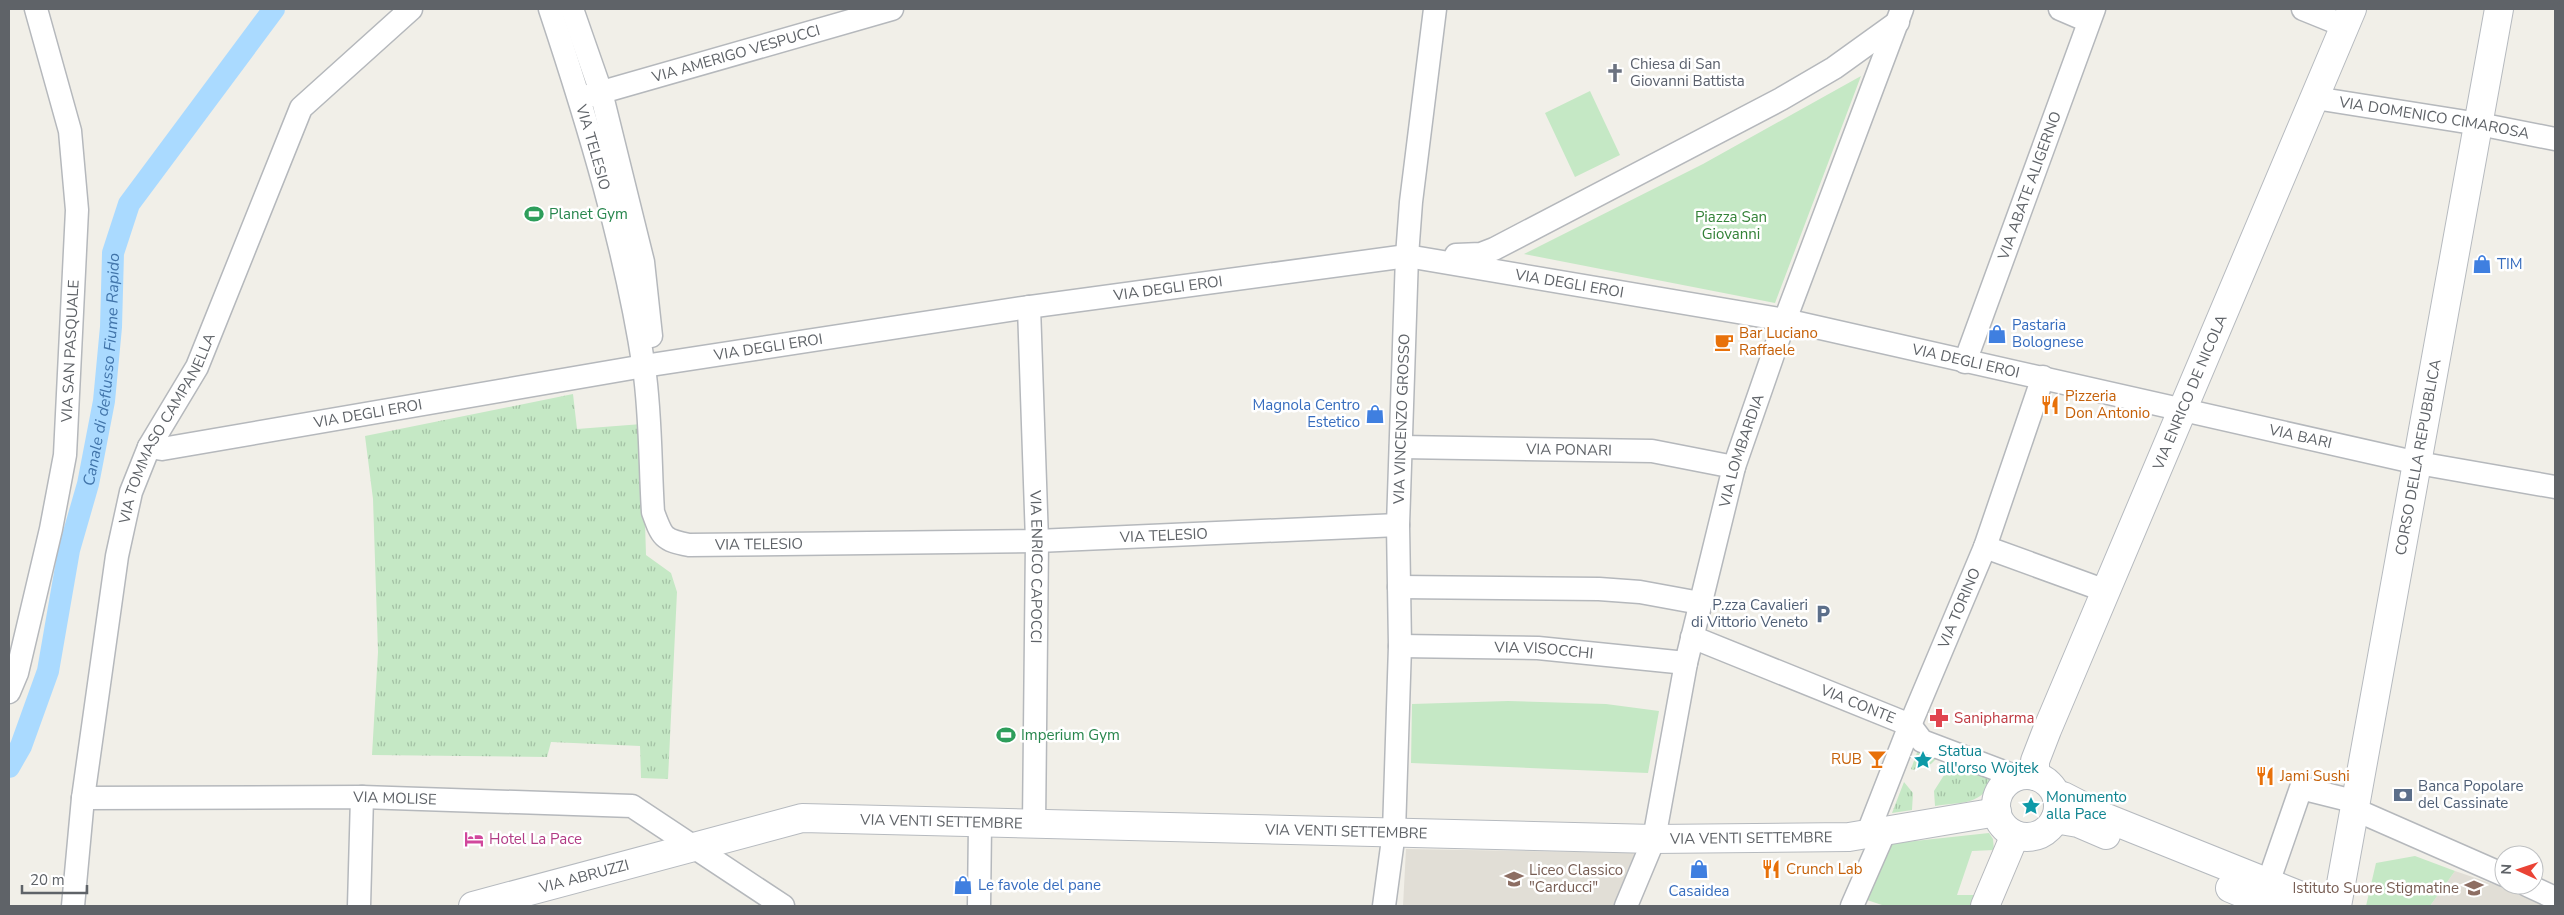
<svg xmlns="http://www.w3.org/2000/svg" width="2564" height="915" font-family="'Nunito Sans',sans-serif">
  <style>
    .education { fill: #e1ded6 }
    .grass { fill: url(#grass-tufts) }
    .park { fill: #c5e8c5 }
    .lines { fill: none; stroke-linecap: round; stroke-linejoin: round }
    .canal { stroke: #aadaff; stroke-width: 22 }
    .minor-casing { stroke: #b5b8bc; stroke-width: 25 }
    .tertiary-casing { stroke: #b5b8bc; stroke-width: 30 }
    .secondary-casing { stroke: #b6babf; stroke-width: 30 }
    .minor { stroke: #fff; stroke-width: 22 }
    .tertiary { stroke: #fff; stroke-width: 28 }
    .secondary { stroke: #fff; stroke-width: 28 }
    .labels { text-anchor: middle; stroke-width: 5; stroke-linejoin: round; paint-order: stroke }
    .street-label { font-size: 15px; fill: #5f6368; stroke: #fff }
    .worship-label { font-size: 15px; fill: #5b616d; stroke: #fff; text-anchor: start }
    .leisure-label { font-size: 15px; fill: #27864d; stroke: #fff; text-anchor: start }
    .park-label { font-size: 15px; fill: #348238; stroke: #fff }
    .shop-label { font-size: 15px; fill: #366cbe; stroke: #fff; text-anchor: start }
    .food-label { font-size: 15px; fill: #c56008; stroke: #fff; text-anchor: start }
    .service-label { font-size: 15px; fill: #4e5e75; stroke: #fff; text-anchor: end }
    .health-label { font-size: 15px; fill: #be3a42; stroke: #fff; text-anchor: start }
    .culture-label { font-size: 15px; fill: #0d838f; stroke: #fff; text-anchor: start }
    .hotel-label { font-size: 15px; fill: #b23c85; stroke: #fff; text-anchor: start }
    .education-label { font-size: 15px; fill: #785e54; stroke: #fff; text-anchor: start }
    .water-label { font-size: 16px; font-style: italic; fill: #4174aa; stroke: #fff }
  </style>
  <defs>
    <pattern id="grass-tufts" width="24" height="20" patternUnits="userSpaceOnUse" patternTransform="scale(1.25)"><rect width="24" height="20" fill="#c5e8c5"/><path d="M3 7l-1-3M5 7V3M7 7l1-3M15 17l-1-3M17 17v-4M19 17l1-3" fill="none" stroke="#a3c0a4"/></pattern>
  </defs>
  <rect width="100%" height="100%" fill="#f1efe8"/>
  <path class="education" d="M1406,849L1635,853L1614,906H1403Z
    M2455,871L2555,905V906H2430Z"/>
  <path class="grass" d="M573,394L577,429L642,424L646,555L671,573L677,592L668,779L641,778L640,746L551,742L547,757L372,755L378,652L373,499L365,436Z
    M1918,750L1939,756L1931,764L1913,770L1911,769Z
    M1953,761L1993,777C1984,806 1960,802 1935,806L1934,791Z
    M1904,782L1913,793L1912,810L1892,813Z"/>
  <path class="park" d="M1861,76L1775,303L1524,254L1703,164Z
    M1590,91L1620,155L1575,177L1545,113Z
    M1508,701L1606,704L1659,711L1648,773L1411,763L1412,704Z
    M1989,833L1993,839L1994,850L1972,851L1957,895H1979L1975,906H1885L1867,900L1887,844Z
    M2415,856L2455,871L2430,906H2366L2376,863Z"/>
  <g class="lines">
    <path class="canal" id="s1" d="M9,767L21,746L48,671L69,550L88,484L104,401L111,327L113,253L129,204L274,9"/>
    <g class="minor-casing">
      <g id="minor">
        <path id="s2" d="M550,9C588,123 626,249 644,368C651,416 650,465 653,512C662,537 663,540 689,545L1037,541L1398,525"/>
        <path d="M572,9L601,92L643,262L651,336"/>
        <path d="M2060,9L2088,21"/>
        <path d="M2303,9L2345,26"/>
        <path id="s3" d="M588,96L892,9"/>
        <path id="s4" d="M2315,98L2479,124L2555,139"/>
        <path d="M1456,255L1481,254L1494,249L1781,99L1834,68L1898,22"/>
        <path id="s5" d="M1029,307L1037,541L1034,825"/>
        <path id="s6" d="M1965,362L2094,9"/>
        <path id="s7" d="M149,447L162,449L644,366L1029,307L1407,256L1785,320L2418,463L2555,487"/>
        <path id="s8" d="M1401,447L1652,451L1734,467"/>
        <path d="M1985,547L2106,591"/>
        <path d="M1399,587L1599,589L1640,592L1700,603"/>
        <path id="s9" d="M1692,637L1910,725L1922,741L2017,777"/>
        <path id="s10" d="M1400,646L1538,648L1686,663"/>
        <path id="s11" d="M9,692L17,673L51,529L65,455L77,210L70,131L36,9"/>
        <path id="s12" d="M83,798L362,797L632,806L783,906"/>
        <path d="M2356,810L2504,875"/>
        <path id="s13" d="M1867,835L1910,725L1985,547L2043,377"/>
        <path d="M2268,883L2301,788L2357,802"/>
        <path d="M2527,885L2555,898"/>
        <path id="s14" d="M73,906L83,798L117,556L131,492L149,447L197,367L301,108L411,9"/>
        <path d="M359,906L362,797"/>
        <path d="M979,906L980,824"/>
        <path id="s15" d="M1384,906L1394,832L1400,646L1398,525L1407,256L1411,202L1435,9"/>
        <path id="s16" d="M1626,906L1654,839L1686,663L1734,467L1785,320L1902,9"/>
        <path d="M1852,906L1884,833"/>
      </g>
    </g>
    <g class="tertiary-casing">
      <path id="tertiary" d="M1985,906L2015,835"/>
    </g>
    <g class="secondary-casing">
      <g id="secondary">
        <circle cx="2027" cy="806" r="31"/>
        <path id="s17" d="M2035,776V761L2047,730L2352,9"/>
        <path d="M2057,799L2063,796L2104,817L2326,906"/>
        <path d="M2055,819L2078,823L2106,835"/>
        <path d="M2230,888L2273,906"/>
        <path id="s18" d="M473,906L802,818L1654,839L1849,837L1997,812"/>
        <path id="s19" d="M2337,906L2499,9"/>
      </g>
    </g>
    <use href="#minor" class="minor"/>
    <use href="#tertiary" class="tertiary"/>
    <use href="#secondary" class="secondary"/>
  </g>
  <defs>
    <g id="church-bare" transform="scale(1.5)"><path d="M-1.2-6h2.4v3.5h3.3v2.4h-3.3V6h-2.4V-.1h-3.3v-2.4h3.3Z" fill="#6b7280" stroke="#fff" stroke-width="2.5" paint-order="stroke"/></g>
    <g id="stadium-bare" transform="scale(1.5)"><path d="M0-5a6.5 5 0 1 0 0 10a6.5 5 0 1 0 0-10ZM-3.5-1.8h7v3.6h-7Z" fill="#2e9e5b" stroke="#fff" stroke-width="2.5" paint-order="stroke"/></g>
    <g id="shop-bare" transform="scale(1.5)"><path d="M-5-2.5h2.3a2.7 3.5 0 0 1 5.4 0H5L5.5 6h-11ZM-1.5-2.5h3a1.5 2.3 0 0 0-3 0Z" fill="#3f7fe0" stroke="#fff" stroke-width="2.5" paint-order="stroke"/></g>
    <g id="cafe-bare" transform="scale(1.5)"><path d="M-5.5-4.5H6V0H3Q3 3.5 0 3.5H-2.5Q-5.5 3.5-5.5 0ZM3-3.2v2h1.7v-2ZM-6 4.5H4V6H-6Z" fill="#e8710a" stroke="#fff" stroke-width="2.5" paint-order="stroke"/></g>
    <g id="restaurant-bare" transform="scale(1.5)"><path d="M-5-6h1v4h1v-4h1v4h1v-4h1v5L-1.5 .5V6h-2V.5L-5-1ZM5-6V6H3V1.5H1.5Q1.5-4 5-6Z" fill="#e8710a" stroke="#fff" stroke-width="2.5" paint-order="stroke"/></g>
    <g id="parking-bare" transform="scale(1.5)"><path d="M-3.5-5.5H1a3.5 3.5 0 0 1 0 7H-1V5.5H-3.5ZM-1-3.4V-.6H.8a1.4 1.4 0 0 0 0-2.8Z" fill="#5c6f8a" stroke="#fff" stroke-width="2.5" paint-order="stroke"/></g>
    <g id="pharmacy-bare" transform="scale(1.5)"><path d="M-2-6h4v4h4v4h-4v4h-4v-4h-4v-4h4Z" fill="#e0444e" stroke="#fff" stroke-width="2.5" paint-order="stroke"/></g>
    <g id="bar-bare" transform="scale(1.5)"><path d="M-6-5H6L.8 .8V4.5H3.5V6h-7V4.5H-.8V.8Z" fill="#e8710a" stroke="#fff" stroke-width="2.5" paint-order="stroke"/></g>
    <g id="sight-bare" transform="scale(1.5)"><path d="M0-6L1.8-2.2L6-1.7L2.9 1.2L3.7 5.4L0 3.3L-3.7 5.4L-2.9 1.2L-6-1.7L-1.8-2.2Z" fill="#0f9aa8" stroke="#fff" stroke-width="2.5" paint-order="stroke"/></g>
    <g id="bank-bare" transform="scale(1.5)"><path d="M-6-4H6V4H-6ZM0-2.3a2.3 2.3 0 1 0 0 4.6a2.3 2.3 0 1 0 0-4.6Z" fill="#5c6f8a" stroke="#fff" stroke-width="2.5" paint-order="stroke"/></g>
    <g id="hotel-bare" transform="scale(1.5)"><path d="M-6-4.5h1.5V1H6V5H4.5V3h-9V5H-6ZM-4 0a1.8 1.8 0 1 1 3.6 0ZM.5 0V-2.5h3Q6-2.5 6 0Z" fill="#d1479c" stroke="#fff" stroke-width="2.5" paint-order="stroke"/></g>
    <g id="school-bare" transform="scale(1.5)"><path d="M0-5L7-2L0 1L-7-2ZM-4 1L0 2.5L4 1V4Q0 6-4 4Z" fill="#8d6e63" stroke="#fff" stroke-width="2.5" paint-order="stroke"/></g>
  </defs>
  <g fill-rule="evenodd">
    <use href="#church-bare" x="1615" y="73"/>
    <use href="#stadium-bare" x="534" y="214"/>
    <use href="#shop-bare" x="2482" y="264"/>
    <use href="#shop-bare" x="1997" y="334"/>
    <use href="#cafe-bare" x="1724" y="342"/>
    <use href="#restaurant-bare" x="2050" y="405"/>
    <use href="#shop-bare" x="1375" y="414"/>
    <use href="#parking-bare" x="1823" y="614"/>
    <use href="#pharmacy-bare" x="1939" y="718"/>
    <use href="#stadium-bare" x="1006" y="735"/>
    <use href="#bar-bare" x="1877" y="759"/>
    <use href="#sight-bare" x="1923" y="760"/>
    <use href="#restaurant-bare" x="2265" y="776"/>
    <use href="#bank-bare" x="2403" y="795"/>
    <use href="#sight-bare" x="2031" y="806"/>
    <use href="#hotel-bare" x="474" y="839"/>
    <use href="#shop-bare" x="1699" y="869"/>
    <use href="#restaurant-bare" x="1771" y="869"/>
    <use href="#school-bare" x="1514" y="879"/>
    <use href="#shop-bare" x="963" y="885"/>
    <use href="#school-bare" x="2474" y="888"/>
  </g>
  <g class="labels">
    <g class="street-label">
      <text dy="5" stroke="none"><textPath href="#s3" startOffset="154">VIA AMERIGO VESPUCCI</textPath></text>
      <text dy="5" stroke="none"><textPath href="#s4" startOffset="121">VIA DOMENICO CIMAROSA</textPath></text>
      <text dy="5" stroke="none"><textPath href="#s2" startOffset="145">VIA TELESIO</textPath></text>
      <text dy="5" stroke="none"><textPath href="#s6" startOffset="188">VIA ABATE ALIGERNO</textPath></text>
      <text dy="5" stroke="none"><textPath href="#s7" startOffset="1438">VIA DEGLI EROI</textPath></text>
      <text dy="5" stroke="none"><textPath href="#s7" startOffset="1032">VIA DEGLI EROI</textPath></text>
      <text dy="5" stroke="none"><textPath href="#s7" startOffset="628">VIA DEGLI EROI</textPath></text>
      <text dy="5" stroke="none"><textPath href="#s11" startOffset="348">VIA SAN PASQUALE</textPath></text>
      <text dy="5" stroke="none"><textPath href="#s7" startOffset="1842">VIA DEGLI EROI</textPath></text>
      <text dy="5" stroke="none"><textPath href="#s17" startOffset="415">VIA ENRICO DE NICOLA</textPath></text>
      <text dy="5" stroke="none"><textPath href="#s7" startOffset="222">VIA DEGLI EROI</textPath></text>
      <text dy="5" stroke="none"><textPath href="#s15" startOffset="488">VIA VINCENZO GROSSO</textPath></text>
      <text dy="5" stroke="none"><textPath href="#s14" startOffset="491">VIA TOMMASO CAMPANELLA</textPath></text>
      <text dy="5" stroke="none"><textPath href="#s7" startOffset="2185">VIA BARI</textPath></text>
      <text dy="5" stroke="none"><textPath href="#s8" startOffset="168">VIA PONARI</textPath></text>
      <text dy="5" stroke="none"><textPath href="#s16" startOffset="471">VIA LOMBARDIA</textPath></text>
      <text dy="5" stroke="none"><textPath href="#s19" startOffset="456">CORSO DELLA REPUBBLICA</textPath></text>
      <text dy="5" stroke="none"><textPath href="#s2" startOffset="1044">VIA TELESIO</textPath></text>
      <text dy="5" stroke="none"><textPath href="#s2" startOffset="639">VIA TELESIO</textPath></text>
      <text dy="5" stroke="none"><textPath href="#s5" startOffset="260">VIA ENRICO CAPOCCI</textPath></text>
      <text dy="5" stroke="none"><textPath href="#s13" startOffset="245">VIA TORINO</textPath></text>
      <text dy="5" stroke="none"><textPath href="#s10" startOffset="144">VIA VISOCCHI</textPath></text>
      <text dy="5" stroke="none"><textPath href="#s9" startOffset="179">VIA CONTE</textPath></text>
      <text dy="5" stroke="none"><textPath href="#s12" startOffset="312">VIA MOLISE</textPath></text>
      <text dy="5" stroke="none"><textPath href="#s18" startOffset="480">VIA VENTI SETTEMBRE</textPath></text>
      <text dy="5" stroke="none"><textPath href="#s18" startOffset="885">VIA VENTI SETTEMBRE</textPath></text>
      <text dy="5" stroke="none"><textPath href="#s18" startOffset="1290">VIA VENTI SETTEMBRE</textPath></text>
      <text dy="5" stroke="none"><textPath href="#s18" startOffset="115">VIA ABRUZZI</textPath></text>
    </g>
    <g class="worship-label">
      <text x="1630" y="69">Chiesa di San<tspan x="1630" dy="17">Giovanni Battista</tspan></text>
    </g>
    <g class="leisure-label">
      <text x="549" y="219">Planet Gym</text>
      <text x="1021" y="740">Imperium Gym</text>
    </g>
    <g class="park-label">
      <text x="1731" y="222">Piazza San<tspan x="1731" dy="17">Giovanni</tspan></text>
    </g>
    <g class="shop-label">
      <text x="2497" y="269">TIM</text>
      <text x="2012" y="330">Pastaria<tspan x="2012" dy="17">Bolognese</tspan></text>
      <text x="1360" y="410" text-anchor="end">Magnola Centro<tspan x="1360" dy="17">Estetico</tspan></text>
      <text x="978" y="890">Le favole del pane</text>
      <text x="1699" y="896" text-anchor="middle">Casaidea</text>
    </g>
    <g class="food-label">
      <text x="1739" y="338">Bar Luciano<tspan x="1739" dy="17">Raffaele</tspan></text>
      <text x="2065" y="401">Pizzeria<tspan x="2065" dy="17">Don Antonio</tspan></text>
      <text x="1862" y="764" text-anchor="end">RUB</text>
      <text x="2280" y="781">Jami Sushi</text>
      <text x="1786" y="874">Crunch Lab</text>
    </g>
    <g class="service-label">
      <text x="1808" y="610">P.zza Cavalieri<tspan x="1808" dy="17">di Vittorio Veneto</tspan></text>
      <text x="2418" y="791" text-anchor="start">Banca Popolare<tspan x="2418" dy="17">del Cassinate</tspan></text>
    </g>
    <g class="health-label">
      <text x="1954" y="723">Sanipharma</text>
    </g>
    <g class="culture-label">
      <text x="1938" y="756">Statua<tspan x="1938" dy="17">all'orso Wojtek</tspan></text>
      <text x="2046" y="802">Monumento<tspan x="2046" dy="17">alla Pace</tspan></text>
    </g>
    <g class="hotel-label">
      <text x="489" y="844">Hotel La Pace</text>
    </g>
    <g class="education-label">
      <text x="1529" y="875">Liceo Classico<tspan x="1529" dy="17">"Carducci"</tspan></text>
      <text x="2459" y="893" text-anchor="end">Istituto Suore Stigmatine</text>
    </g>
    <g class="water-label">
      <text dy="6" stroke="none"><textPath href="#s1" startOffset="411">Canale di deflusso Fiume Rapido</textPath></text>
    </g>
  </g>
  <rect width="2564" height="915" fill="none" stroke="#5f6368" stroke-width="20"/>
  <g transform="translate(2519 870) rotate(273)"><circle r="24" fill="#ffffff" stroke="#bfc1c3"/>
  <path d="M0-4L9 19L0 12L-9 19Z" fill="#ea4335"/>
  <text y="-8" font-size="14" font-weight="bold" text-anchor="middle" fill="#5f6368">N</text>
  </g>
  <path d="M22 885v8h65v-8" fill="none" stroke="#5f6368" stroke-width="2.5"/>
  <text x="30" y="885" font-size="15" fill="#5f6368" stroke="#ffffff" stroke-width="4" paint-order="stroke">20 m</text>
</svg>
